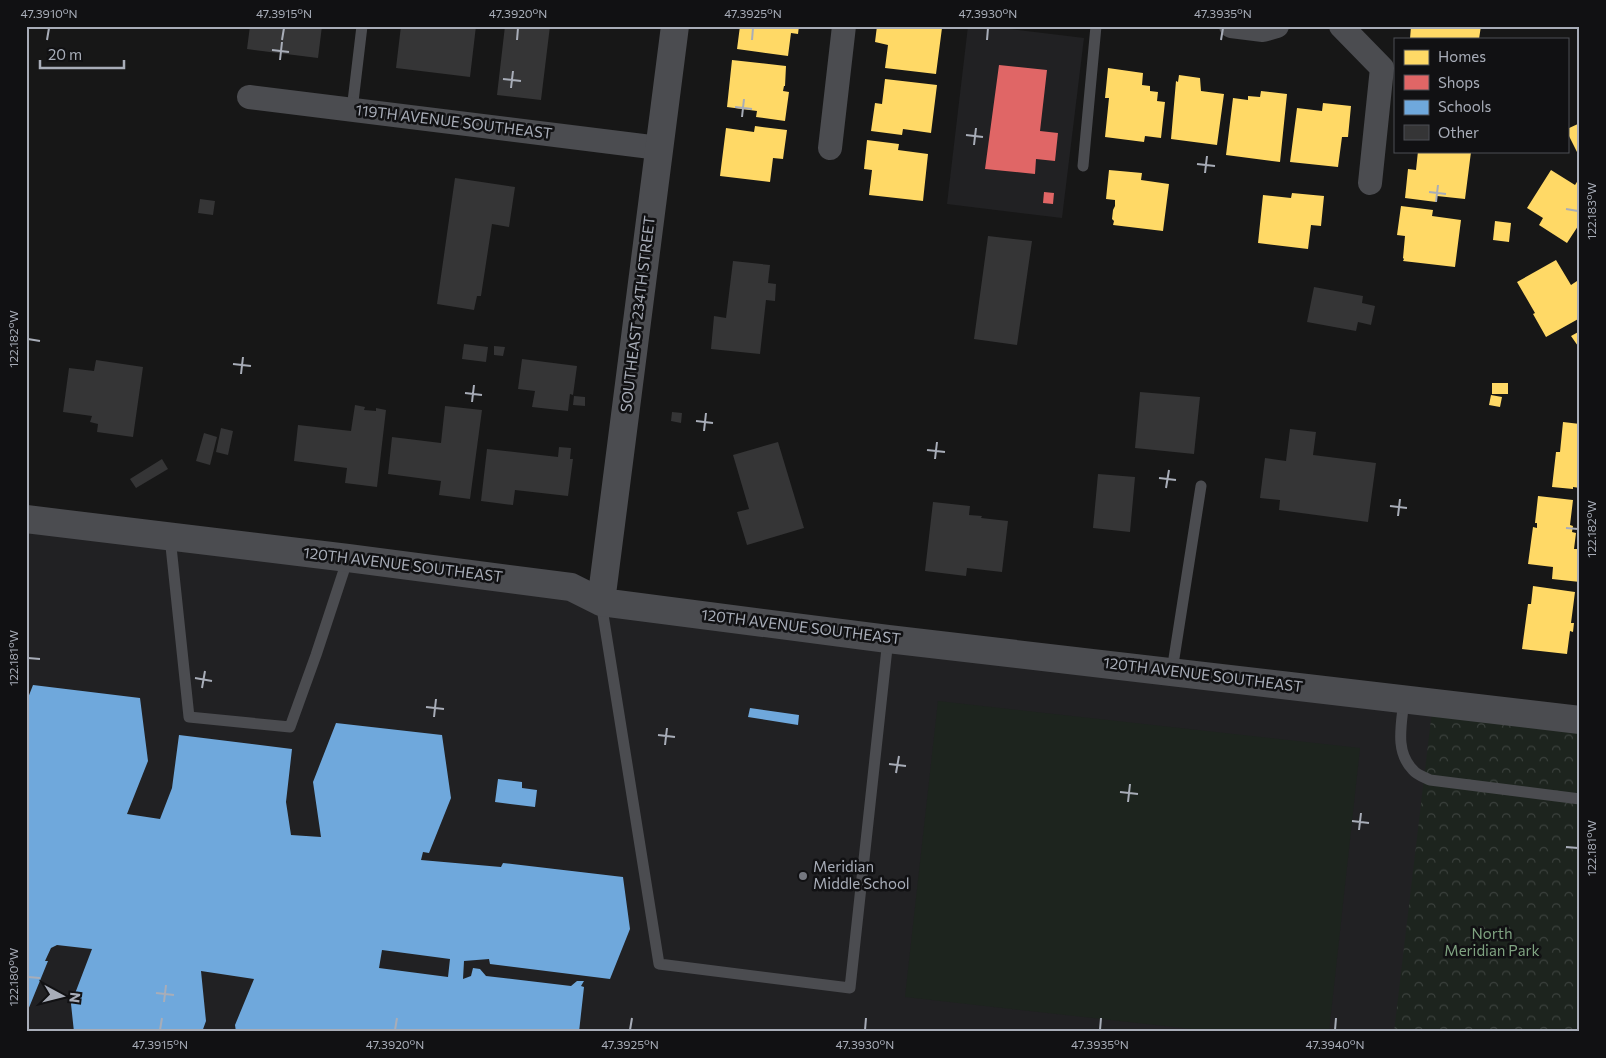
<svg xmlns="http://www.w3.org/2000/svg" width="1606" height="1058" font-family="Commissioner,sans-serif">
  <style>
    .built { fill: #212123 }
    .grass { fill: #1d241e }
    .forest { fill: url(#forest-crowns) }
    .homes { fill: #ffd966 }
    .shops { fill: #e06666 }
    .schools { fill: #6fa8dc; fill-rule: evenodd }
    .building { fill: #353536 }
    .lines { fill: none; stroke-linecap: round; stroke-linejoin: round }
    .service { stroke: #4b4c50; stroke-width: 11 }
    .minor { stroke: #4b4c50; stroke-width: 24 }
    .tertiary { stroke: #4b4c50; stroke-width: 28 }
    .ticks { fill: none; stroke: #a8adb8; stroke-width: 2 }
    .poi-dot { fill: #757880; stroke: #111113; stroke-width: 2 }
    .labels { text-anchor: middle; stroke-width: 5; stroke-linejoin: round; paint-order: stroke }
    .street-label { font-size: 15px; fill: #a8adb8; stroke: #111113 }
    .poi-label { font-size: 15px; fill: #a8adb8; stroke: #111113; text-anchor: start }
    .park-label { font-size: 15px; fill: #7fa381; stroke: #111113 }
    .neatline { fill: none; stroke: #a8adb8; stroke-width: 2 }
    .ticks-label { font-size: 12px; text-anchor: middle; fill: #a8adb8 }
  </style>
  <defs>
    <pattern id="forest-crowns" width="20" height="18" patternUnits="userSpaceOnUse" patternTransform="scale(1.25)"><rect width="20" height="18" fill="#1d241e"/><path d="M2 6a3 3 0 1 1 6 0M12 15a3 3 0 1 1 6 0" fill="none" stroke="#3b413d"/></pattern>
  </defs>
  <rect width="100%" height="100%" fill="#171717"/>
  <path class="built" d="M968,26H984L1084,38L1062,218L947,204Z
    M26,520L1580,721V1032H26Z"/>
  <path class="grass" d="M938,701L1360,748L1329,1032H1218L905,997Z"/>
  <path class="forest" d="M1434,694L1580,714V1032H1394Z"/>
  <path class="homes" d="M740,26H799L798,34L791,33L788,56L737,49Z
    M877,26H932L942,28L936,74L885,68L888,45L875,42Z
    M1411,26H1481L1479,39H1410Z
    M732,60L786,66L785,86H784L783,91L789,92L785,121L756,117L757,111L727,107Z
    M1108,68L1143,73L1142,85L1150,86V91L1158,92L1157,101L1165,102L1161,138L1145,136L1144,142L1105,137L1109,98H1105Z
    M1179,75L1200,78L1201,91L1224,94L1217,145L1171,139L1176,81L1178,82Z
    M885,79L937,85L931,133L903,129L902,135L871,131L875,103L882,104Z
    M1261,91L1287,94L1280,162L1226,155L1233,98L1248,100V96L1260,97Z
    M1323,103L1351,106L1348,137H1342L1338,167L1290,162L1297,108L1322,111Z
    M1580,123V158L1567,132V129Z
    M755,126L787,130L783,159L773,158L770,182L720,176L726,128L754,132Z
    M867,140L899,144L898,150L928,154L923,201L869,195L872,170L864,169Z
    M1418,151L1471,152L1465,199L1437,196L1436,202L1405,198L1408,169L1416,170Z
    M1109,170L1142,173L1141,180L1169,184L1163,231L1113,225L1114,221L1112,219L1113,210L1115,206V200L1106,199Z
    M1551,170L1575,185L1580,177V223L1567,243L1539,225L1543,218L1527,208Z
    M1292,193L1324,196L1321,226L1311,225L1308,249L1258,243L1263,195L1291,198Z
    M1401,206L1433,210L1432,216L1461,220L1455,267L1403,261L1404,259L1403,258L1405,236L1397,235Z
    M1495,221L1511,223L1509,242L1493,240Z
    M1556,260L1571,285L1580,279V318L1546,337L1533,314L1535,313L1517,282Z
    M1580,331V349L1571,336Z
    M1492,383H1508V394H1492Z
    M1491,395L1502,397L1500,407L1489,405Z
    M1563,422L1580,424V488L1573,487V489L1552,487L1556,452H1560Z
    M1538,496L1573,500L1570,525L1573,526L1572,532L1576,533L1574,549H1580V582L1552,579L1553,567L1528,564L1533,527L1537,528V523H1535Z
    M1533,586L1575,592L1571,623H1574L1573,632L1570,631L1567,654L1522,649L1528,604H1531Z"/>
  <path class="shops" d="M999,65L1047,70L1040,131L1058,133L1055,161L1036,159L1035,174L985,169Z
    M1044,192L1054,193L1053,204L1043,203Z"/>
  <path class="schools" d="M33,685L140,698L148,761L127,814L160,819L172,788L179,735L292,749L286,802L291,835L321,837L313,782L336,723L442,735L451,798L429,853L423,852L421,860L501,867L503,863L623,877L630,929L610,979L490,964L489,959L464,961L463,979L471,976L473,968L480,969L486,976L571,986L577,981H584L581,986L584,987L579,1032H236L235,1025L254,979L201,971L206,1021L202,1032H74L71,1004L92,949L57,945L51,948L45,961H48L26,1015V703ZM382,950L450,959L448,977L379,968Z
    M750,708L799,715L798,725L748,717Z
    M498,779L522,782V788L537,790L535,807L495,802Z"/>
  <path class="building" d="M250,26H322L318,58L247,49Z
    M401,26H476L470,77L396,68Z
    M505,26H550L541,100L497,95Z
    M455,178L515,187L509,227L492,224L481,296H477L474,310L437,304Z
    M200,199L215,201L213,215L198,213Z
    M988,236L1032,241L1017,345L974,339Z
    M733,261L770,265L768,283L776,284L775,301L766,300L760,354L711,349L714,316L726,318Z
    M1314,287L1363,296L1362,303L1375,306L1371,325L1358,322L1356,331L1307,322Z
    M464,344L488,347L486,362L462,359Z
    M494,346L505,347L503,356L494,355Z
    M522,359L577,366L573,395L570,394L568,411L532,407L535,391L518,389Z
    M96,360L143,367L133,437L97,432L98,424L90,422L92,416L63,412L69,368L94,371Z
    M1140,392L1200,397L1194,454L1135,448Z
    M574,396L585,397V406L573,405Z
    M355,405L365,407L364,410L376,411V408L386,410L377,487L345,483L347,468L294,461L298,425L351,431Z
    M445,406L482,410L470,499L439,495L441,481L388,474L392,437L441,443Z
    M672,412L682,413L681,423L671,421Z
    M221,428L233,431L228,455L216,452Z
    M1290,429L1316,432L1313,455L1376,463L1368,522L1279,510L1280,500L1260,498L1265,458L1286,461Z
    M204,433L217,437L210,465L196,461Z
    M778,442L804,528L747,545L737,512L749,509L733,455Z
    M559,447L571,448L570,459H573L568,496L515,490L513,505L481,501L487,449L558,457Z
    M162,459L168,469L136,488L130,479Z
    M1098,474L1135,477L1130,532L1093,528Z
    M933,502L970,506L969,515L982,516L981,518L1008,521L1002,572L967,568L966,576L925,571Z"/>
  <g class="lines">
    <path class="service" d="M352,110L362,26
      M1083,166L1096,26
      M170,537L189,717L290,727L316,655L348,558
      M601,602L659,964L850,988L888,639
      M1172,671L1201,486
      M1404,699C1402,723 1394,751 1413,770C1417,775 1424,777 1430,780L1580,799"/>
    <path class="minor" d="M1231,26L1263,30L1277,26
      M1341,26L1382,68L1370,183
      M249,97L659,148
      M830,148L844,26"/>
    <path class="tertiary" d="M26,519L348,558L571,587L601,602L888,639L1580,720
      M601,602L675,26"/>
  </g>
  <path class="ticks" d="M47,40L49,28M282,40L284,28M517,40L518,28M752,40L753,28M987,40L988,28M1221,40L1223,28M272,50L289,52M280,60L282,42M503,79L521,81M511,88L513,71M735,107L752,109M742,117L744,99M966,135L983,137M974,145L976,128M1197,164L1215,166M1205,173L1207,156M1429,192L1446,194M1436,202L1438,185M1566,209L1578,211M28,339L40,341M233,364L251,366M241,374L243,357M465,393L482,395M472,402L474,385M696,421L713,423M704,431L706,413M927,450L945,452M935,459L937,442M1159,478L1176,480M1166,488L1169,470M1390,506L1407,508M1398,516L1400,499M1566,528L1578,529M28,658L40,659M195,678L212,681M202,688L205,671M426,707L444,709M434,717L436,699M658,735L675,737M665,745L667,728M889,764L906,766M896,773L899,756M1120,792L1138,794M1128,802L1130,784M1352,821L1369,823M1359,830L1361,813M1566,847L1578,848M28,977L40,978M156,993L174,995M164,1002L166,985M160,1030L162,1018M395,1030L397,1018M630,1030L632,1018M865,1030L866,1018M1100,1030L1101,1018M1335,1030L1336,1018"/>
  <circle class="poi-dot" cx="803" cy="876" r="5"/>
  <g class="labels">
    <g class="street-label">
      <text transform="translate(454 122) rotate(7)" y="5">119TH AVENUE SOUTHEAST</text>
      <text transform="translate(638 314) rotate(-83)" y="5">SOUTHEAST 234TH STREET</text>
      <text transform="translate(403 565) rotate(7)" y="5">120TH AVENUE SOUTHEAST</text>
      <text transform="translate(801 627) rotate(7)" y="5">120TH AVENUE SOUTHEAST</text>
      <text transform="translate(1203 675) rotate(7)" y="5">120TH AVENUE SOUTHEAST</text>
    </g>
    <g class="poi-label">
      <text x="813" y="872">Meridian<tspan x="813" dy="17">Middle School</tspan></text>
    </g>
    <g class="park-label">
      <text x="1492" y="939">North<tspan x="1492" dy="17">Meridian Park</tspan></text>
    </g>
  </g>
  <rect width="1606" height="1058" fill="none" stroke="#111113" stroke-width="55"/>
  <rect x="1394" y="38" width="175" height="115" fill="#111113" stroke="#4d4f55"/>
  <rect x="1404" y="50" width="25" height="15" fill="#ffd966" stroke="#4d4f55"/>
  <text x="1438" y="62" font-size="15" fill="#a8adb8">Homes</text>
  <rect x="1404" y="75" width="25" height="15" fill="#e06666" stroke="#4d4f55"/>
  <text x="1438" y="88" font-size="15" fill="#a8adb8">Shops</text>
  <rect x="1404" y="100" width="25" height="15" fill="#6fa8dc" stroke="#4d4f55"/>
  <text x="1438" y="112" font-size="15" fill="#a8adb8">Schools</text>
  <rect x="1404" y="125" width="25" height="15" fill="#353536" stroke="#4d4f55"/>
  <text x="1438" y="138" font-size="15" fill="#a8adb8">Other</text>
  <g transform="translate(62 996) rotate(97)" stroke="#111113" stroke-width="4" paint-order="stroke">
  <path d="M0-4L9 19L0 12L-9 19Z" fill="#a8adb8"/>
  <text y="-8" font-size="14" font-weight="bold" text-anchor="middle" fill="#a8adb8">N</text>
  </g>
  <path d="M40 60v8h84v-8" fill="none" stroke="#a8adb8" stroke-width="2.5"/>
  <text x="48" y="60" font-size="15" fill="#a8adb8" stroke="#111113" stroke-width="4" paint-order="stroke">20 m</text>
  <rect x="28" y="28" width="1550" height="1002" class="neatline"/>
  <g class="ticks-label">
    <text x="49" y="18">47.3910°N</text>
    <text x="284" y="18">47.3915°N</text>
    <text x="518" y="18">47.3920°N</text>
    <text x="753" y="18">47.3925°N</text>
    <text x="988" y="18">47.3930°N</text>
    <text x="1223" y="18">47.3935°N</text>
    <text transform="translate(1592 211) rotate(-90)" y="4">122.183°W</text>
    <text transform="translate(14 339) rotate(-90)" y="4">122.182°W</text>
    <text transform="translate(1592 529) rotate(-90)" y="4">122.182°W</text>
    <text transform="translate(14 658) rotate(-90)" y="4">122.181°W</text>
    <text transform="translate(1592 848) rotate(-90)" y="4">122.181°W</text>
    <text transform="translate(14 977) rotate(-90)" y="4">122.180°W</text>
    <text x="160" y="1049">47.3915°N</text>
    <text x="395" y="1049">47.3920°N</text>
    <text x="630" y="1049">47.3925°N</text>
    <text x="865" y="1049">47.3930°N</text>
    <text x="1100" y="1049">47.3935°N</text>
    <text x="1335" y="1049">47.3940°N</text>
  </g>
</svg>
